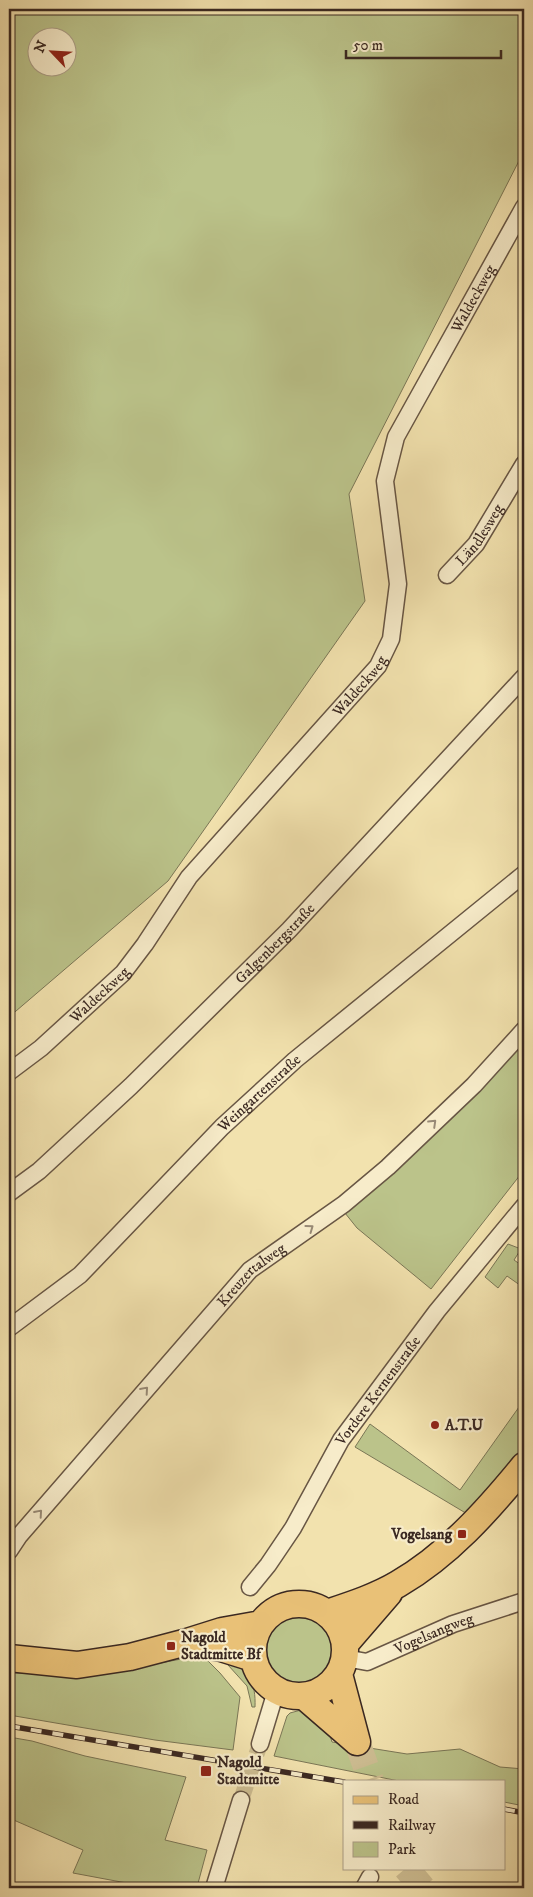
<svg xmlns="http://www.w3.org/2000/svg" width="533" height="1897" font-family="'IM FELL DW Pica',serif">
  <style>
    .green { fill: #bbc38a; stroke: #7a7656; fill-rule: evenodd }
    .lines { fill: none; stroke-linecap: round; stroke-linejoin: round }
    .street-tunnel { stroke: #cdbd92; stroke-width: 16; stroke-dasharray: 16 8; stroke-linecap: butt }
    .primary-tunnel { stroke: #cdbd92; stroke-width: 26; stroke-dasharray: 26 13; stroke-linecap: butt }
    .street-casing { stroke: #685644; stroke-width: 19 }
    .primary-casing { stroke: #3a2821; stroke-width: 29 }
    .street { stroke: #f7ecca; stroke-width: 16 }
    .primary { stroke: #e9c177; stroke-width: 26 }
    .rail-casing { stroke: #3a2821; stroke-width: 5.5 }
    .rail { stroke: #f7ecca; stroke-width: 4; stroke-dasharray: 11; stroke-linecap: butt }
    .oneway { stroke: #988a76 }
    .poi-dot { fill: #8f2418; stroke: #f7ecca; stroke-width: 2 }
    .labels { text-anchor: middle; stroke-width: 4.5; stroke-linejoin: round; paint-order: stroke }
    .street-label { font-size: 15px; fill: #3a2821; stroke: #f7ecca }
    .poi-label { font-size: 15px; font-weight: bold; fill: #3a2821; stroke: #f7ecca; text-anchor: start }
  </style>
  <rect width="100%" height="100%" fill="#f2e2ae"/>
  <filter id="stains"><feTurbulence type="fractalNoise" baseFrequency=".004" numOctaves="4"/><feColorMatrix values="0 0 0 0 .2 0 0 0 0 .09 0 0 0 0 .02 0 0 0 .5 -.17"/></filter>
  <radialGradient id="worn" r=".72"><stop offset=".6" stop-color="#630" stop-opacity="0"/><stop offset="1" stop-color="#630" stop-opacity=".3"/></radialGradient>
  <path class="green" d="M9,9H524V151L349,494L365,601L168,881L9,1017ZM38,38H68V68H38Z
    M524,1022V1170L431,1289L357,1228L337,1203L476,1071Z
    M508,1244L521,1249L514,1260L524,1267V1288L507,1276L498,1288L485,1277Z
    M524,1400V1447L469,1515L355,1447L370,1424L460,1490Z
    M264 1650a35 35 0 1 1 70 0a35 35 0 1 1-70 0Z
    M202,1655L220,1673L240,1697L233,1750L155,1740L9,1715V1673L103,1674Z
    M227,1661C249,1670 256,1683 255,1707H252L247,1686L228,1665Z
    M301,1710L329,1732L332,1742L407,1754L460,1749L500,1767L524,1769V1806L504,1802V1781H399L274,1756L287,1716L290,1713Z
    M9,1737L32,1741L85,1756L186,1777L165,1840L207,1850L197,1887H148L73,1873L83,1850L9,1818Z"/>
  <g class="lines">
    <path class="street-tunnel" d="M241,1800L260,1744"/>
    <path class="primary-tunnel" d="M357,1742L371,1781
      M406,1868L423,1888"/>
    <g class="street-casing">
      <g id="street">
        <path id="s1" d="M447,575L476,544L524,464"/>
        <path id="s2" d="M9,1072L41,1048L123,973L145,944L189,877L378,666L391,639L398,584L385,481L396,437L524,207"/>
        <path id="s3" d="M9,1193L39,1171L131,1086L289,930L524,677"/>
        <path id="s4" d="M9,1328L80,1275L222,1127L295,1060L524,874"/>
        <path id="s5" d="M9,1551L19,1536L250,1270L344,1204L388,1167L474,1085L524,1030"/>
        <path id="s6" d="M250,1587L268,1565L293,1528L341,1440L437,1311L524,1206"/>
        <path id="s7" d="M345,1658L367,1662L453,1624L524,1601"/>
        <path d="M260,1744L276,1691"/>
        <path d="M214,1888L241,1800"/>
        <path d="M364,1888L370,1877"/>
      </g>
    </g>
    <g class="primary-casing">
      <path id="primary" d="M253 1650a46 46 0 1 1 92 0a46 46 0 1 1-92 0Z
        M327,1613C351,1605 376,1597 398,1584C448,1555 488,1510 524,1466
        M190,1643L221,1648L253,1658
        M345,1644L389,1593
        M9,1658L77,1665L130,1657L187,1642L222,1631L261,1624
        M339,1674L357,1742
        M305,1697L357,1742"/>
    </g>
    <use href="#street" class="street"/>
    <use href="#primary" class="primary"/>
    <g class="rail-casing">
      <path id="rail" d="M9,1726L344,1782
        M504,1809L524,1813"/>
    </g>
    <use href="#rail" class="rail"/>
  </g>
  <defs><path id="oneway-chevron" d="M-2-3.5L2.5 0L-2 3.5" fill="none" stroke-width="1.6" stroke-linecap="round" stroke-linejoin="round" transform="scale(1.25)"/></defs>
  <g class="oneway">
    <use href="#oneway-chevron" transform="translate(433 1123) rotate(-44)"/>
    <use href="#oneway-chevron" transform="translate(310 1228) rotate(-36)"/>
    <use href="#oneway-chevron" transform="translate(145 1390) rotate(-49)"/>
    <use href="#oneway-chevron" transform="translate(39 1513) rotate(-49)"/>
  </g>
  <g class="poi-dot">
    <circle cx="435" cy="1425" r="5"/>
    <rect x="457" y="1529" width="10" height="10" rx="2.5"/>
    <rect x="166" y="1641" width="10" height="10" rx="2.5"/>
    <rect x="200" y="1765" width="12" height="12" rx="2.5"/>
  </g>
  <g class="labels">
    <g class="street-label">
      <text dy="5" stroke="none"><textPath href="#s2" startOffset="944">Waldeckweg</textPath></text>
      <text dy="5" stroke="none"><textPath href="#s1" startOffset="52">Ländlesweg</textPath></text>
      <text dy="5" stroke="none"><textPath href="#s2" startOffset="524">Waldeckweg</textPath></text>
      <text dy="5" stroke="none"><textPath href="#s3" startOffset="365">Galgenbergstraße</textPath></text>
      <text dy="5" stroke="none"><textPath href="#s2" startOffset="119">Waldeckweg</textPath></text>
      <text dy="5" stroke="none"><textPath href="#s4" startOffset="344">Weingartenstraße</textPath></text>
      <text dy="5" stroke="none"><textPath href="#s5" startOffset="368">Kreuzertalweg</textPath></text>
      <text dy="5" stroke="none"><textPath href="#s6" startOffset="235">Vordere Kernenstraße</textPath></text>
      <text dy="5" stroke="none"><textPath href="#s7" startOffset="95">Vogelsangweg</textPath></text>
    </g>
    <g class="poi-label">
      <text x="445" y="1430">A.T.U</text>
      <text x="452" y="1539" text-anchor="end">Vogelsang</text>
      <text x="181" y="1642">Nagold<tspan x="181" dy="17">Stadtmitte Bf</tspan></text>
      <text x="217" y="1767">Nagold<tspan x="217" dy="17">Stadtmitte</tspan></text>
    </g>
  </g>
  <rect width="533" height="1897" fill="none" stroke="#f2e2ae" stroke-width="30"/>
  <rect x="10" y="10" width="513" height="1877" fill="none" stroke="#3a2821" stroke-width="2.5"/>
  <rect x="15" y="15" width="503" height="1867" fill="none" stroke="#3a2821"/>
  <rect x="343" y="1780" width="162" height="90" fill="#f7ecca" stroke="#ab9e86"/>
  <rect x="353" y="1796" width="25" height="8" fill="#e9c177" stroke="#ab9e86"/>
  <text x="388" y="1804" font-size="15" fill="#3a2821">Road</text>
  <rect x="353" y="1821" width="25" height="8" fill="#3a2821" stroke="#ab9e86"/>
  <text x="388" y="1830" font-size="15" fill="#3a2821">Railway</text>
  <rect x="353" y="1842" width="25" height="15" fill="#bbc38a" stroke="#ab9e86"/>
  <text x="388" y="1854" font-size="15" fill="#3a2821">Park</text>
  <g transform="translate(52 52) rotate(295)"><circle r="24" fill="#f7ecca" stroke="#ab9e86"/>
  <path d="M0-4L9 19L0 12L-9 19Z" fill="#8f2418"/>
  <text y="-8" font-size="14" font-weight="bold" text-anchor="middle" fill="#3a2821">N</text>
  </g>
  <path d="M346 50v8h155v-8" fill="none" stroke="#3a2821" stroke-width="2.5"/>
  <text x="353" y="50" font-size="15" fill="#3a2821" stroke="#f7ecca" stroke-width="4" paint-order="stroke">50 m</text>
  <rect width="100%" height="100%" filter="url(#stains)"/>
  <rect width="100%" height="100%" fill="url(#worn)"/>
</svg>
